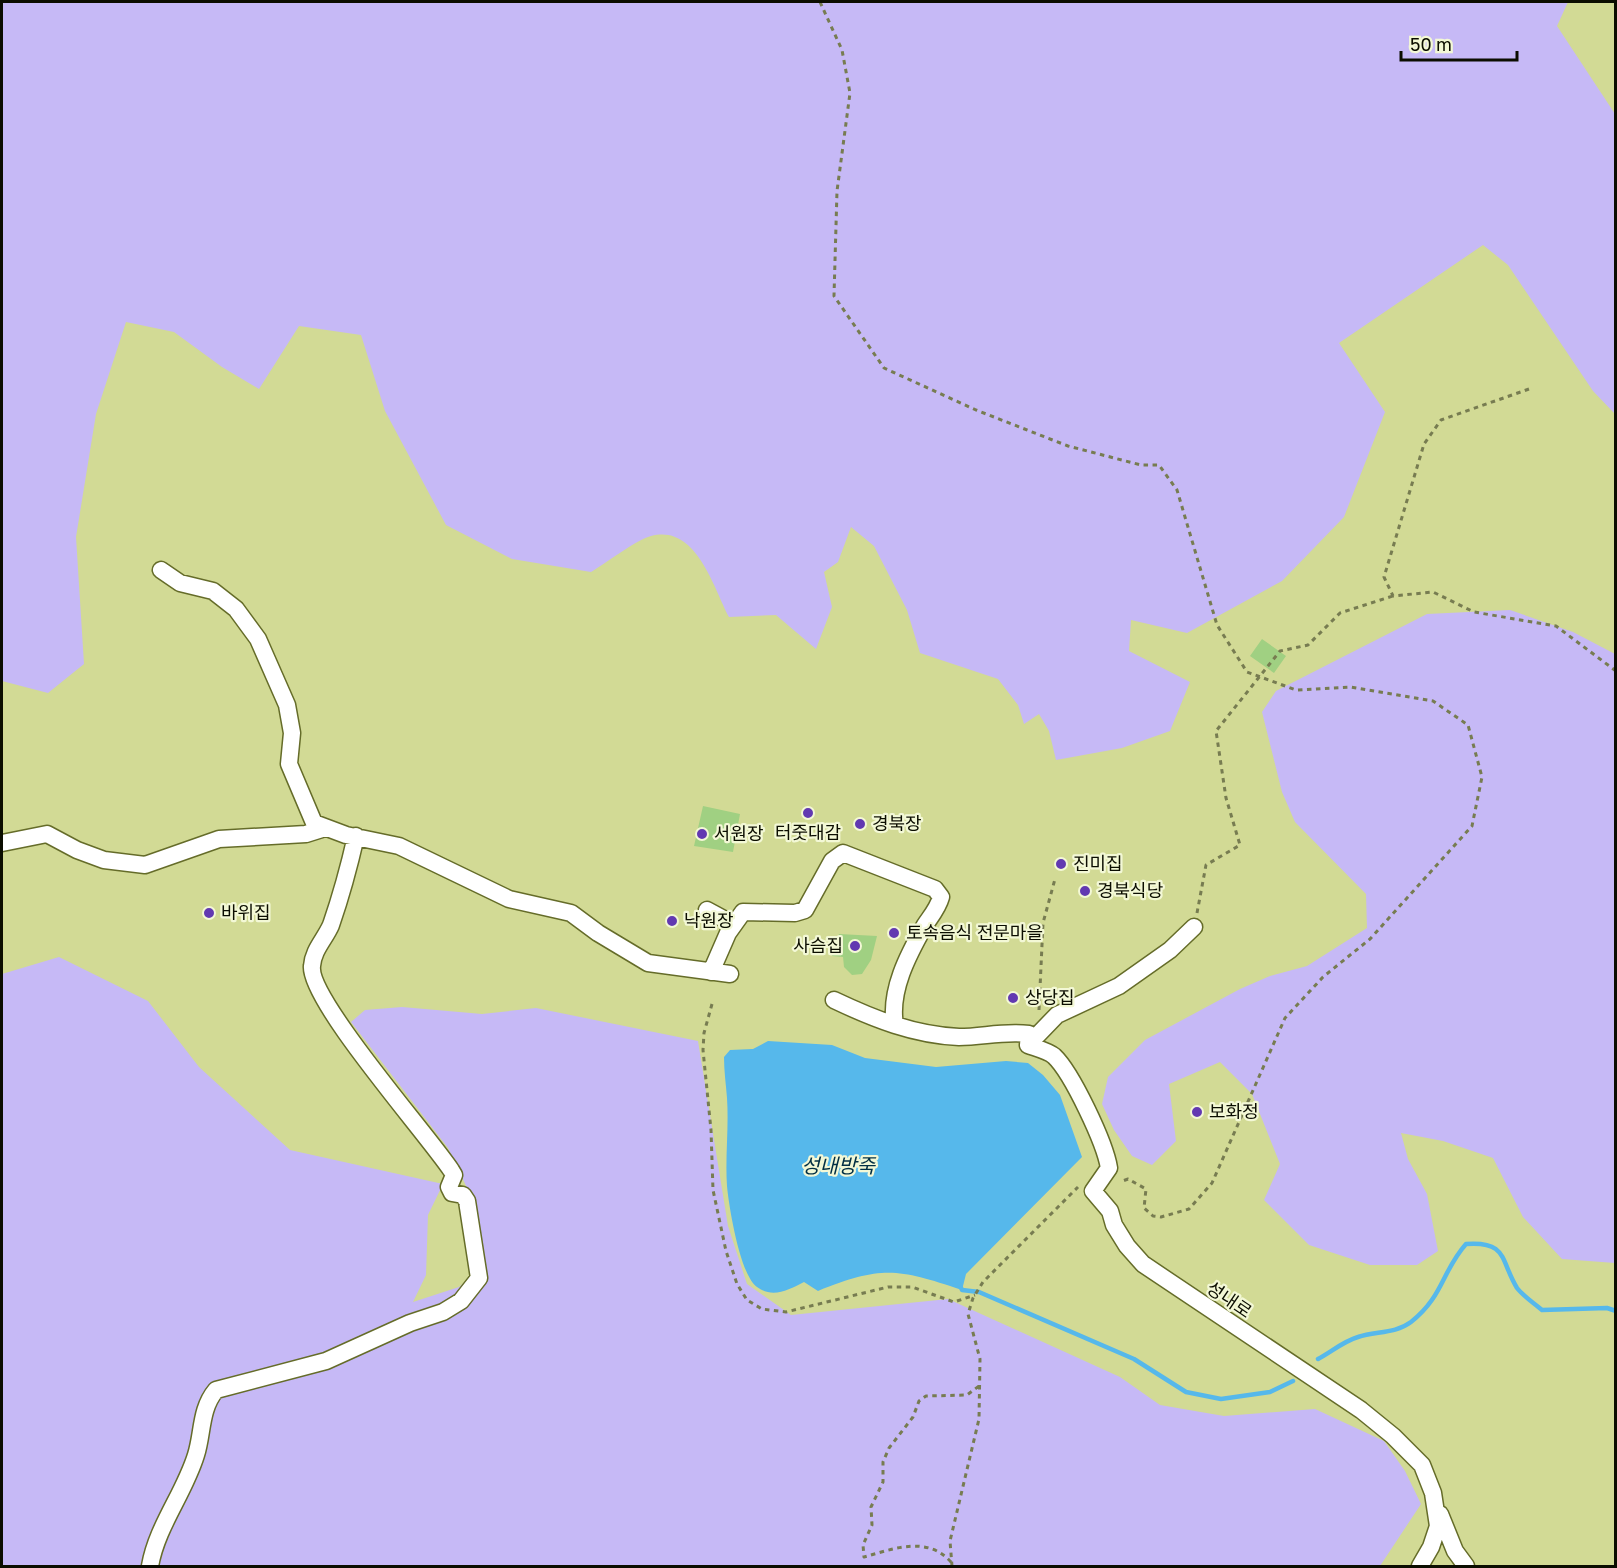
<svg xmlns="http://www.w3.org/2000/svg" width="1617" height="1568" font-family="'Golos Text','Noto Sans KR',sans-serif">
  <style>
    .green { fill: #c6b9f6 }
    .water { fill: #56b8eb }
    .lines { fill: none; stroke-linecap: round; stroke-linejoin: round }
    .stream { stroke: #56b8eb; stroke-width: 4.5 }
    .building { fill: #a0d082 }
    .minor-casing { stroke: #656c29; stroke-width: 19 }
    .path { stroke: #777c51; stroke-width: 3; stroke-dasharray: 4.5 4.5; stroke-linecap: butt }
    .minor { stroke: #fff; stroke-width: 16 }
    .poi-dot { fill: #6239b1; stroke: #f3f8d6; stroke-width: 2 }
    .labels { text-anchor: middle; stroke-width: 4.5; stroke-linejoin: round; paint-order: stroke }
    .poi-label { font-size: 18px; fill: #0b0d00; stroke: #f3f8d6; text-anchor: start }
    .street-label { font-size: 18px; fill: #0b0d00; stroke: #f3f8d6 }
    .water-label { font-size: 20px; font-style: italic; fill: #022f44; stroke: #f3f8d6 }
  </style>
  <rect width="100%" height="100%" fill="#d2da95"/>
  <path class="green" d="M2,2H1568L1557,26L1615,114V414L1593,391L1508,265L1483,245L1339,343L1385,412L1344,517L1282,581L1187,633L1131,620L1129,651L1190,682L1170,731L1122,748L1056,760L1049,731L1039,714L1024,724L1018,705L998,679L920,653L907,610L874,546L851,527L838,562L824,572L832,607L816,649L776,615L729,617C713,586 696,524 651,536C636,540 606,563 591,572L512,559L446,525L385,411L361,335L299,326L259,389L222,367L174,332L126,322L96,414L76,537L84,664L48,693L2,681Z
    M1510,610L1573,632L1615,654V1263L1562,1259L1523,1217L1493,1158L1443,1141L1401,1133L1408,1159L1427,1194L1438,1251L1417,1265H1370L1309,1245L1264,1200L1280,1164L1252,1094L1220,1062L1169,1084L1176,1141L1152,1165L1132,1156L1114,1130L1102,1104L1108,1077L1145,1040L1240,989L1270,976L1307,966L1367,928L1366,894L1295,822L1282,792L1262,712L1276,691L1427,614Z
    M59,957L148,1001L199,1067L290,1150L443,1184L428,1215L426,1275L413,1302L459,1287L480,1269L484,1256L469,1192L448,1148L351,1022L365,1010L402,1007L482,1014L536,1008L698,1041L728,1226L747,1284L791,1315L948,1299L1120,1377L1160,1405L1224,1416L1315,1409L1384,1441L1405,1471L1421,1504L1380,1566H2V974Z"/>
  <path class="water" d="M768,1041L832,1045L865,1058L936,1067L1006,1061L1028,1063L1043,1075L1060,1095L1082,1157L966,1274L962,1290C898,1269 883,1265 818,1291L804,1282C788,1290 773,1299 757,1287C740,1275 729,1207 727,1186C725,1157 729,1128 727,1098C726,1085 724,1071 724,1057L730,1050L753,1049Z"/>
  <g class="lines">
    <path class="stream" d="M960,1285L962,1290L979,1292L1134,1359L1186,1392L1221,1399L1270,1392L1293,1381
      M1318,1359C1331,1352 1344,1341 1358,1337C1376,1331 1395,1334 1411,1322C1443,1297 1442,1271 1466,1244C1508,1241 1500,1260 1517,1288C1523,1296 1534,1303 1542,1310L1607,1308L1616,1311"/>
  </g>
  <path class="building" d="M1262,639L1286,656L1274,673L1250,656Z
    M703,806L740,814L733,852L694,846Z
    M839,934L877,936L871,960L862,974L852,975L844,967L843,957L832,956Z"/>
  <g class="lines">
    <g class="minor-casing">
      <path id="minor" d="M161,570L180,583L213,591L236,609L258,639L287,705L292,733L289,764L314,823L346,835L399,846L509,899L571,913L598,933L648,963L730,974
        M2,843L47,834L77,850L104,860L145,865L219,839L306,834L325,828
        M707,910L733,924
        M711,972L728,933L743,912L795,913L805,910L832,861L843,853L935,889L941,897C938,908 931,916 925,925C908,955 889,991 895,1025
        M834,1000C874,1019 914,1035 959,1037C983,1037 1002,1031 1029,1034L1028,1045
        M1028,1045C1036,1048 1048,1051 1054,1056C1072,1073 1105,1143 1109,1168L1093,1191L1110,1211L1114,1225L1127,1246L1143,1264L1361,1410L1393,1436L1422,1465L1433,1493L1438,1526L1431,1547L1420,1566
        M1028,1045L1057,1015L1119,986L1170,950L1194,927
        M1440,1514L1455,1551L1466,1566
        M150,1566C157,1526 184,1494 196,1455C203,1433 200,1409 216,1390L326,1361L410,1323L443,1312L461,1301L479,1278L467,1201L463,1195L452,1193L449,1187L454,1175L451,1170C427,1134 308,999 312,966C313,950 325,939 331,925C341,896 349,867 356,836"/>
    </g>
    <path class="path" d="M820,2L842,50L850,93L837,191L834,296L884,368L976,410L1068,446L1141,465H1159L1177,490L1217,625L1247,672L1296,690L1351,687L1433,701L1468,725L1482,777L1472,826L1370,939L1323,977L1285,1018L1212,1183L1189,1209L1161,1217L1153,1216L1144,1208L1146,1189L1128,1179L1120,1182
      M1529,389L1441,420L1424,444L1384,577L1393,596L1433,592L1474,612L1556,626L1616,671
      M1197,913L1206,865L1240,845L1226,798L1216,731L1280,651L1308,645L1340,613L1393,596
      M712,1004L704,1033L703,1050L711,1130L713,1190L726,1251L737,1284L747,1300L762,1309L786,1312L888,1287H912L954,1302L975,1295
      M1039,1010L1043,923L1055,879
      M951,1562C927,1535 893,1549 864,1557L863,1545L872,1525L871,1507L883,1482V1462L889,1448L913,1417L919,1401L926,1396L967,1395L979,1386
      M952,1566L950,1541L979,1419L980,1359L968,1314L973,1298L983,1282L1078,1187"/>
    <use href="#minor" class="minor"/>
  </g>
  <g class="poi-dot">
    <circle cx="808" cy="813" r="6"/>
    <circle cx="860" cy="824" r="6"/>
    <circle cx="702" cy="834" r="6"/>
    <circle cx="1061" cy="864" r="6"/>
    <circle cx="1085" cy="891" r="6"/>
    <circle cx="209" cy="913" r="6"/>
    <circle cx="672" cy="921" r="6"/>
    <circle cx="894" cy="933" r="6"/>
    <circle cx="855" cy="946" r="6"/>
    <circle cx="1013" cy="998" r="6"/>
    <circle cx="1197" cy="1112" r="6"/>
  </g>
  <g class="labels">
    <g class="poi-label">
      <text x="872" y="830">경북장</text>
      <text x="808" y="839" text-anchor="middle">터줏대감</text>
      <text x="714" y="840">서원장</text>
      <text x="1073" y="870">진미집</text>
      <text x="1097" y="897">경북식당</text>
      <text x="221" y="919">바위집</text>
      <text x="684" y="927">낙원장</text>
      <text x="906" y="939">토속음식 전문마을</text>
      <text x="843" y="952" text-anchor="end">사슴집</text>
      <text x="1025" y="1004">상당집</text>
      <text x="1209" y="1118">보화정</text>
    </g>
    <g class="street-label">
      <text transform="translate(1229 1300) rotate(34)" y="6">성내로</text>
    </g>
    <g class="water-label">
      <text x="838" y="1173">성내방죽</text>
    </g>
  </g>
  <rect width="1617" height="1568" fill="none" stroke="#0b0d00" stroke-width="6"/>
  <path d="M1401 51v9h116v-9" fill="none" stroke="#0b0d00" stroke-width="3"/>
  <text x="1410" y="51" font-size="18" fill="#0b0d00" stroke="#f3f8d6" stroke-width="4.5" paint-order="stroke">50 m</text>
</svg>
